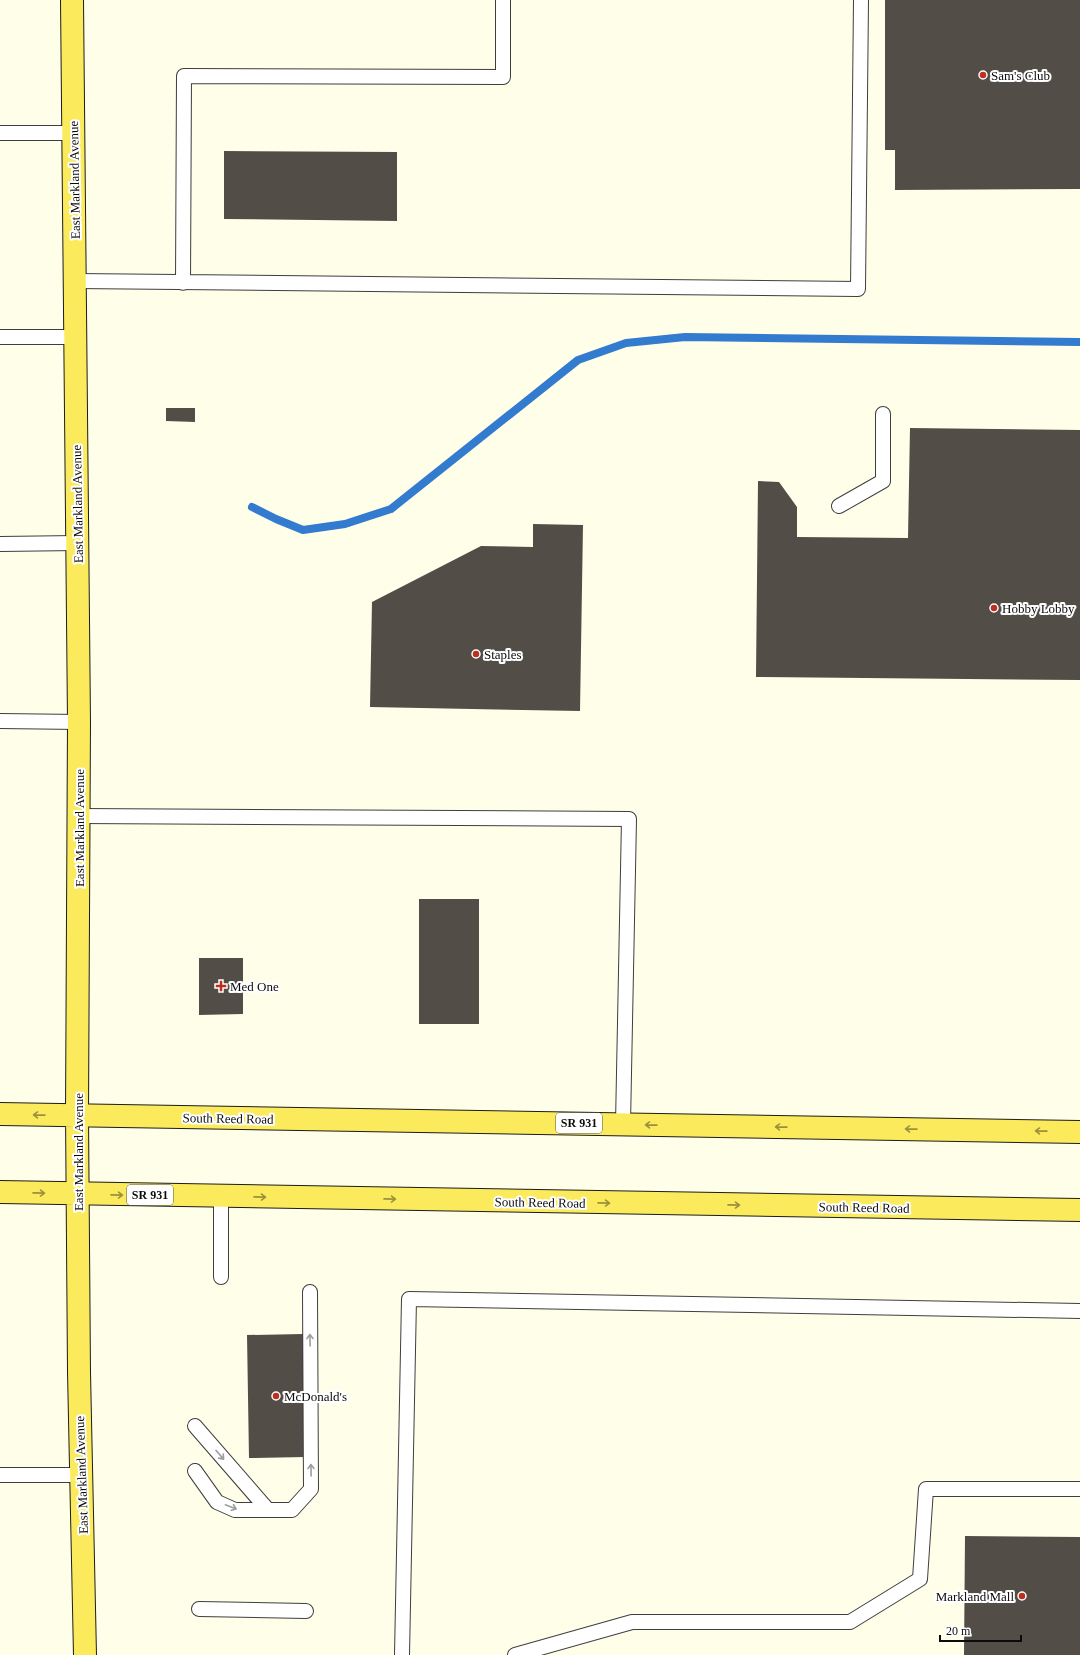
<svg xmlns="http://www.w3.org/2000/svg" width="1080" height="1655" font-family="Georgia,serif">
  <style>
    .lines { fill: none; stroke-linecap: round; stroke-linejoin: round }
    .stream { stroke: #327bcf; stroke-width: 8 }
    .building { fill: #534d47 }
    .service-casing { stroke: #3e3e3e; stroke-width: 16 }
    .primary-casing { stroke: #1c1c1c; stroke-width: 24 }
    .service { stroke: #fff; stroke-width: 14 }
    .primary { stroke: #fbea5c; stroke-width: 22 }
    .oneway { stroke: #9b913c }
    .oneway2 { stroke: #9d9d9d }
    .poi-dot { fill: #bc2f21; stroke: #fff; stroke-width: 1.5 }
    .labels { text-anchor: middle; stroke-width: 4; stroke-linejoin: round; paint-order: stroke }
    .shield { fill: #fff; stroke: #545454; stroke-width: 1 }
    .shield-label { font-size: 12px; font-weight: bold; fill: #0b0b0b }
    .poi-label { font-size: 13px; fill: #0b0b0b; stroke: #fff; text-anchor: start }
    .street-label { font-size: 13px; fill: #0b0b0b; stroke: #fff }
  </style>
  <rect width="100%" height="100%" fill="#fffee8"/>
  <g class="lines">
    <path class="stream" d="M252,507L276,519L303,530L345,524L391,509L578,360L626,343L685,337L1080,342"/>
  </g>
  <path class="building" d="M885,0H1080V189L895,190V150H885Z
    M224,151L397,152V221L224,219Z
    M166,408H195V422L166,421Z
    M910,428L1080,430V680L756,677L758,481L779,482L797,507V537L908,538Z
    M533,524L583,525L580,711L370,707L372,602L481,546L533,547Z
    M419,899H479V1024H419Z
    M199,958H243V1014L199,1015Z
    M303,1334L305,1457L249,1458L247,1335Z
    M965,1536L1080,1537V1655H964Z"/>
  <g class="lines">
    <g class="service-casing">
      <path id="service" d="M0,133H74
        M75,281L858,289L861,0
        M183,283L184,76L503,77V0
        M0,337H75
        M839,506L883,481V414
        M0,544L77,543
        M0,721L79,722
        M79,816L629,819L623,1124
        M221,1196V1277
        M195,1426L268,1510H292L311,1489L310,1292
        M195,1471L217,1502L235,1510H268
        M0,1475H80
        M199,1609L306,1611
        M402,1655L409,1299L1080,1311
        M515,1655L632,1622H850L920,1579L926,1489H1080"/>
    </g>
    <g class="primary-casing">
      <path id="primary" d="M72,0L79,722L77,1115L79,1372L85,1655
        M0,1114L1080,1132
        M0,1192L1080,1210"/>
    </g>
    <use href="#service" class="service"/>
    <use href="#primary" class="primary"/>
  </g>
  <defs><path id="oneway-shaft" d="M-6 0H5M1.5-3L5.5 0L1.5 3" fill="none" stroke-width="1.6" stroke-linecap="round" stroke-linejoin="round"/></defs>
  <g class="oneway">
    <use href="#oneway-shaft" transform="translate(39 1115) rotate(-179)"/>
    <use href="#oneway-shaft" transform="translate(651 1125) rotate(-179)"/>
    <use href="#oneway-shaft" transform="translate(781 1127) rotate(-179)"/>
    <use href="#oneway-shaft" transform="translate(911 1129) rotate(-179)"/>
    <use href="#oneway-shaft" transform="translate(1041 1131) rotate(-179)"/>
    <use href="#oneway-shaft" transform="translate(39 1193) rotate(1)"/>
    <use href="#oneway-shaft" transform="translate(117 1195) rotate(1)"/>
    <use href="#oneway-shaft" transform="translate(260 1197) rotate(1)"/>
    <use href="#oneway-shaft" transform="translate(390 1199) rotate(1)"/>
    <use href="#oneway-shaft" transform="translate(604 1203) rotate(1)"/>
    <use href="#oneway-shaft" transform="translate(734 1205) rotate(1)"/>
  </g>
  <g class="oneway2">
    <use href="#oneway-shaft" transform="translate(310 1340) rotate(-91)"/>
    <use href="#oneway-shaft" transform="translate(220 1455) rotate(49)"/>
    <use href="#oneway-shaft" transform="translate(311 1470) rotate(-91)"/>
    <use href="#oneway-shaft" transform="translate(231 1507) rotate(21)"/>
  </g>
  <g class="poi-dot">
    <circle cx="983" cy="75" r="4"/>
    <circle cx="994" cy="608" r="4"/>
    <circle cx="476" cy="654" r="4"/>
    <path d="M219 980h4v4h4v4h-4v4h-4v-4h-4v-4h4z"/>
    <circle cx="276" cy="1396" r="4"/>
    <circle cx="1022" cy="1596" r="4"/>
  </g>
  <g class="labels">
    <g class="shield">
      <rect x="556" y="1113" width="46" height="20" rx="3"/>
      <rect x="127" y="1185" width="46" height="20" rx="3"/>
    </g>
    <g class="shield-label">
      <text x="579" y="1127">SR 931</text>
      <text x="150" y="1199">SR 931</text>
    </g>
    <g class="poi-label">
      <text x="991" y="80">Sam's Club</text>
      <text x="1002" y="613">Hobby Lobby</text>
      <text x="484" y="659">Staples</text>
      <text x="230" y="991">Med One</text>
      <text x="284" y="1401">McDonald's</text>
      <text x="1014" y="1601" text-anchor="end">Markland Mall</text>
    </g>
    <g class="street-label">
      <text transform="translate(74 180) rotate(-91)" y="5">East Markland Avenue</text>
      <text transform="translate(77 504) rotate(-91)" y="5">East Markland Avenue</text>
      <text transform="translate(79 828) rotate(-90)" y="5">East Markland Avenue</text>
      <text transform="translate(228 1118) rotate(1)" y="5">South Reed Road</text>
      <text transform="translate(78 1152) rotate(-90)" y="5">East Markland Avenue</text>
      <text transform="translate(540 1202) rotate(1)" y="5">South Reed Road</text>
      <text transform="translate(864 1207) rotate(1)" y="5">South Reed Road</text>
      <text transform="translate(81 1475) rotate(-92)" y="5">East Markland Avenue</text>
    </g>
  </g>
  <path d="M940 1635v6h81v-6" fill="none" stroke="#0b0b0b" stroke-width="2"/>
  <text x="946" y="1635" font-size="12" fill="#0b0b0b" stroke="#ffffff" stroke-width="3" paint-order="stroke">20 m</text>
</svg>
